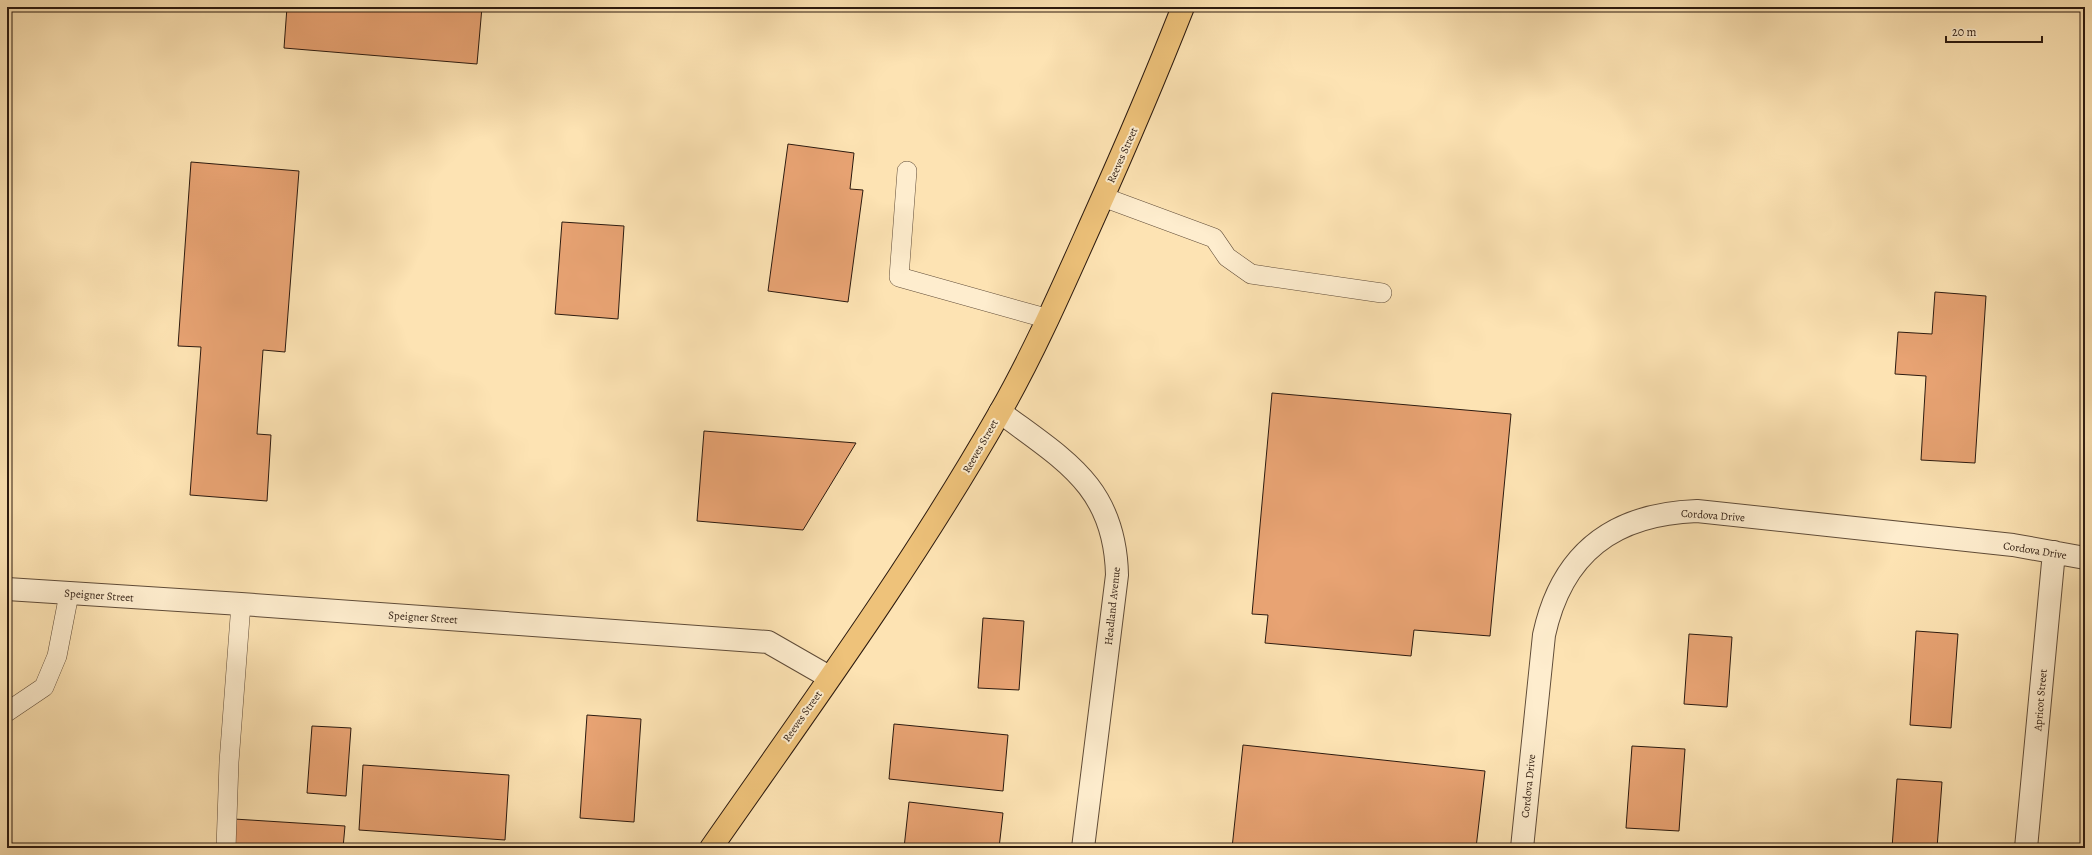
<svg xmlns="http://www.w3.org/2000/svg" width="2092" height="855" font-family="Alegreya,serif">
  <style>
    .building { fill: #e8a373; stroke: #2c1a0f }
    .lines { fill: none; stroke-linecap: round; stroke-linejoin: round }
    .service-casing { stroke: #604c38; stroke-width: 20 }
    .minor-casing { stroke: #604c38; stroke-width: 24 }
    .primary-casing { stroke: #2c1a0f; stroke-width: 24 }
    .service { stroke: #feedce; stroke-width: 19 }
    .minor { stroke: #feedce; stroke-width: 22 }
    .primary { stroke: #eec27a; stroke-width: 22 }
    .labels { text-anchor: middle; stroke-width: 4; stroke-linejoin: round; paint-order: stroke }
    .street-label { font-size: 11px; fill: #2c1a0f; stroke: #feedce }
  </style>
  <rect width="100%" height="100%" fill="#fde3b3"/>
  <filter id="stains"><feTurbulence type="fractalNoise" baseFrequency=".005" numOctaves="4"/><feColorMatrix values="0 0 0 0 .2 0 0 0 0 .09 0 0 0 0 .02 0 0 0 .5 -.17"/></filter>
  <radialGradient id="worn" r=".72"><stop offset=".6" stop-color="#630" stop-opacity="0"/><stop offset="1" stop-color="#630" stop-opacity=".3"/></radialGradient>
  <path class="building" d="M287,7H482L477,64L284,48Z
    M788,144L854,153L850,189L863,190L848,302L768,291Z
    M191,162L299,171L285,352L263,350L257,434L271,435L267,501L190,495L201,347L178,346Z
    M562,222L624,226L618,319L555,314Z
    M1935,292L1986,296L1975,463L1921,460L1926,376L1895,374L1898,332L1932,334Z
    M1272,393L1511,414L1490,636L1414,630L1411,656L1265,643L1268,615L1252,614Z
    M704,431L856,443L803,530L697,521Z
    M983,618L1024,621L1019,690L978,688Z
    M1916,631L1958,634L1951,728L1910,725Z
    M1689,634L1732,637L1727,707L1684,704Z
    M587,715L641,719L634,822L580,818Z
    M894,724L1008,735L1003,791L889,779Z
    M312,726L351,728L346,796L307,793Z
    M1243,745L1485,771L1476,848H1232Z
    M1632,746L1685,749L1679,831L1626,828Z
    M363,765L509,775L505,840L359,830Z
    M1897,779L1942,782L1937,848H1892Z
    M909,802L1003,813L999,848H904Z
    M234,819L345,826L343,848H232Z"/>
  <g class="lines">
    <g class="service-casing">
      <path id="service" d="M907,171L899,277L1049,319
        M1103,197L1214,238L1227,257L1251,274L1382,293
        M7,712L44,687L57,656L69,594
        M226,848L229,762L241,604"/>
    </g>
    <g class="minor-casing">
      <path id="minor" d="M1000,412C1064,460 1115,486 1117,575L1083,848
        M7,589L241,604L768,642L829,677
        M1522,848L1544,635C1562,552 1614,514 1697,511L2013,545L2085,558
        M2026,848L2054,552"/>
    </g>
    <g class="primary-casing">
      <path id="primary" d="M711,848C810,706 913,565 999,414C1035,351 1064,284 1094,217C1125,148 1155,78 1183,7"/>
    </g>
    <use href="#service" class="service"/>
    <use href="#minor" class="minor"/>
    <use href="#primary" class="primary"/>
  </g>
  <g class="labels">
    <g class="street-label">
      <text transform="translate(1122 155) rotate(-66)" y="4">Reeves Street</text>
      <text transform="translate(980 446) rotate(-60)" y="4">Reeves Street</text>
      <text transform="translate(1713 515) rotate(4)" y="4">Cordova Drive</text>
      <text transform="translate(2035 550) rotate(9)" y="4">Cordova Drive</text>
      <text transform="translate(99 595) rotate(4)" y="4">Speigner Street</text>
      <text transform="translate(1112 606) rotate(-84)" y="4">Headland Avenue</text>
      <text transform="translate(423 617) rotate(4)" y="4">Speigner Street</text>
      <text transform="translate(2040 700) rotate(-85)" y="4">Apricot Street</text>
      <text transform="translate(802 716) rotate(-55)" y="4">Reeves Street</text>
      <text transform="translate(1528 786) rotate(-84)" y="4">Cordova Drive</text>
    </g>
  </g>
  <rect width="2092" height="855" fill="none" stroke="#fde3b3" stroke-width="24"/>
  <rect x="8" y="8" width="2076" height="839" fill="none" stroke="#2c1a0f" stroke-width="2"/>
  <rect x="12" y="12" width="2068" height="831" fill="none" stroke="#2c1a0f"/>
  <path d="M1946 36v6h96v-6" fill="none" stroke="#2c1a0f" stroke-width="2"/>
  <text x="1952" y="36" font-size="12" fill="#2c1a0f" stroke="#feedce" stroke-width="3" paint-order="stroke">20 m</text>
  <rect width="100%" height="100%" filter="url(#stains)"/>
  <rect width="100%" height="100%" fill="url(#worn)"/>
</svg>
